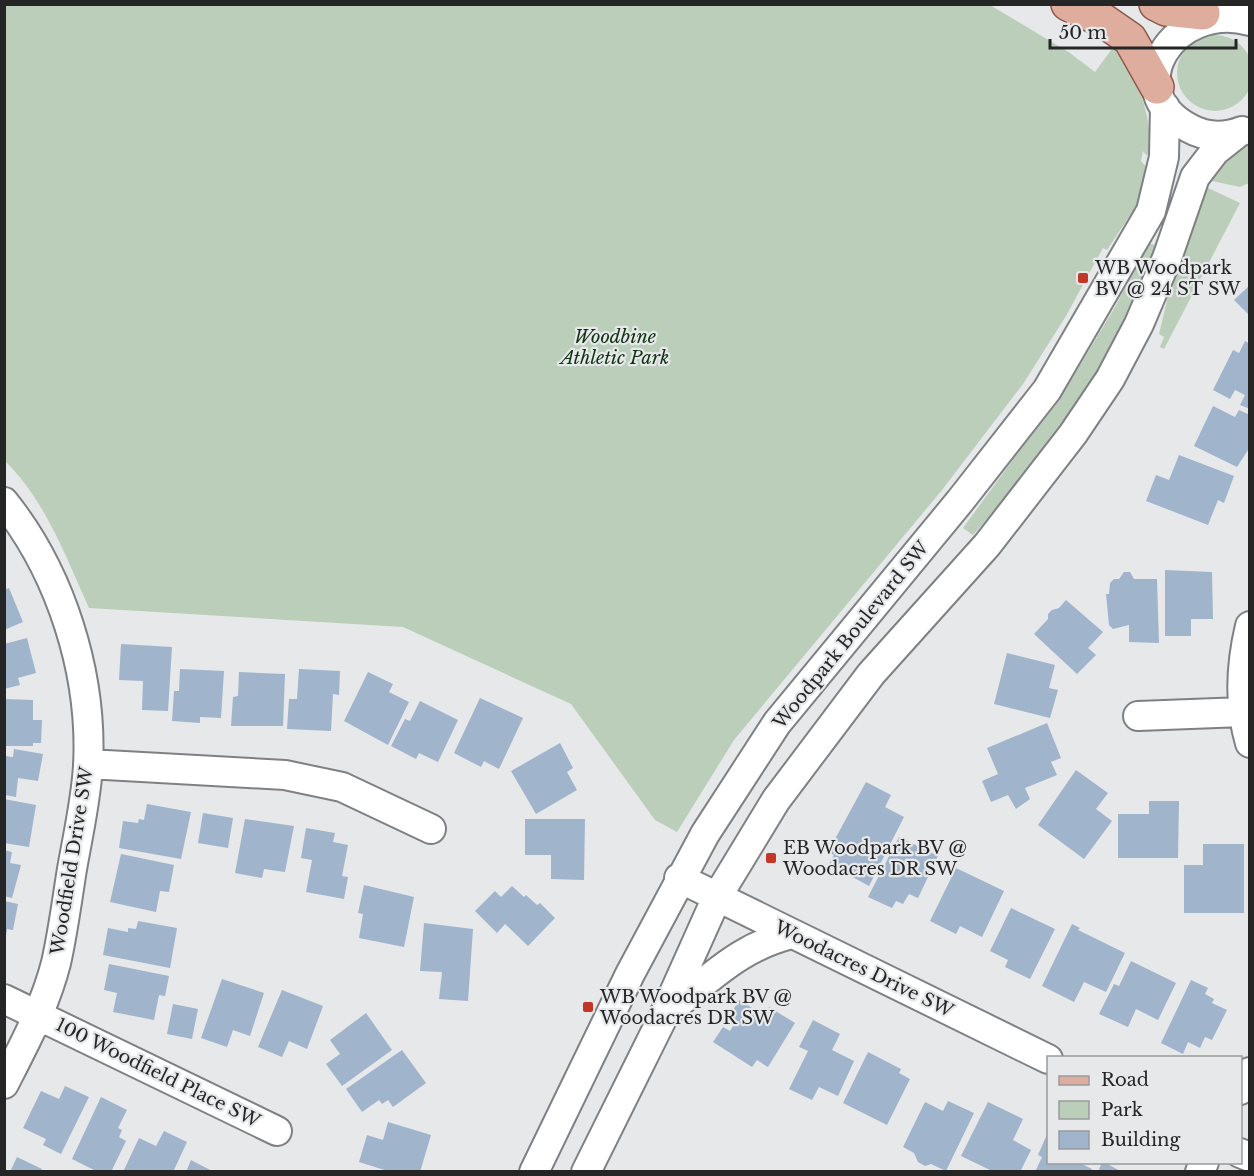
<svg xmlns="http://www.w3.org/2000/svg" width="1254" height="1176" font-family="'Libre Baskerville',serif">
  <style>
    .green { fill: #bbceba }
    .building { fill: #a0b4cc }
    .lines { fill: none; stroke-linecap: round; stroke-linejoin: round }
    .minor-casing { stroke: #7f8083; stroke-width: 32 }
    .major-casing { stroke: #905a4a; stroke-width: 36 }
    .minor { stroke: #fff; stroke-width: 28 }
    .major { stroke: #dfad9e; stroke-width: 33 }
    .poi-dot { fill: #c33727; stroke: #e6e8ea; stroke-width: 2 }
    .labels { text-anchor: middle; stroke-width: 4.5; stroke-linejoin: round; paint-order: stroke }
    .poi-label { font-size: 18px; fill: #252526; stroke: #e6e8ea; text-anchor: start }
    .park-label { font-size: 18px; font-style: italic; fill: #0e3210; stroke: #e6e8ea }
    .street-label { font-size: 18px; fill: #252526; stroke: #e6e8ea }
  </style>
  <rect width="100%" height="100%" fill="#e6e8ea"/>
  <path class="green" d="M4,5H990L1070,53L1095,72L1114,46L1120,45C1138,83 1150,110 1151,153L1146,155L1143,151L1141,161L1149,170L1140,200L1107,250L1103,248L1066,316L1023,384L942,490L734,740L677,832L655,820L571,704L403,627L89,608C66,557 45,500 5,461Z
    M1177 73a38 38 0 1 1 76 0a38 38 0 1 1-76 0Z
    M1249,142V183L1240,187L1212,181L1209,174L1224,157Z
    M1208,188L1240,203L1164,349L1160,347L1164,337L1159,334L1172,280L1201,190Z
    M1148,243L1158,246C1140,292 1121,337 1095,379C1060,435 1016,486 973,535L963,528L1071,380L1115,307Z"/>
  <path class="building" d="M1250,285V316L1234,300Z
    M1245,341L1250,344V409L1240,405L1245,395L1235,390L1230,399L1213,390L1233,350L1239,353Z
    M1213,406L1235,417L1239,410L1250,415V447L1237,467L1194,446Z
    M1179,455L1234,476L1224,503L1218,500L1208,525L1146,501L1156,475L1169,480Z
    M1165,570L1212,572L1213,619H1191V636H1165Z
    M1124,572H1130L1134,579H1157L1159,643L1129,642V625L1113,629L1109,625L1106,594H1109L1110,583L1114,579H1119Z
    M9,588L23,622L4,630V590Z
    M1066,600L1103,632L1088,648L1096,655L1077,674L1034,634L1048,619V614L1052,610L1059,608Z
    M27,638L36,673L18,678L20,685L4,689V644Z
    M121,644L172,647L168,711L142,710L143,681L119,680Z
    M1007,653L1055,665L1049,688L1058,690L1050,718L994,704Z
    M180,669L224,671L221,718L200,717V723L172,721L174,691H179Z
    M299,669L340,671L339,695L333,694L331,731L287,729L289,699H297Z
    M239,672L285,674L283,726H231L233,697L238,696Z
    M368,672L393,684L389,692L409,702L388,745L344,721Z
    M480,698L523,718L499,769L484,761L481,767L454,753Z
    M4,699L33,700V720H42L41,743H33V746H4Z
    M420,701L458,720L438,762L419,753L416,759L391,746L405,719L410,721Z
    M1047,723L1061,758L1051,762L1057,775L1025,788L1030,799L1016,809L1008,795L991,802L982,781L998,774L987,748Z
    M560,743L573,768L567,772L577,790L536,814L511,771Z
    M14,749L43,754L38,781L18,778L16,797L5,795V756L13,757Z
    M1076,770L1108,793L1096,809L1112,821L1084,859L1038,825Z
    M866,782L891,795L885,807L904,817L869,886L829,864L834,855L828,852Z
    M4,799L36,805L29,847L4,843Z
    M1149,801H1179L1178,858H1118V814H1149Z
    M147,804L191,812L181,859L119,848L123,821L138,823L139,819L144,820Z
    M203,813L233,818L228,848L198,843Z
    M245,819L294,826L285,872L264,869L262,878L235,873Z
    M525,819H585L584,880L551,879V855H525Z
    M306,828L335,833L333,842L348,845L342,876L348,877L344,899L306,892L312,860L301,858Z
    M899,837L938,856L918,898L909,894L903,904L896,901L892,908L868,897Z
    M1203,844H1244V913H1184V865H1203Z
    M4,850L12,852L10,863L21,865L12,898L4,896Z
    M121,854L174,865L169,892L160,891L156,912L110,902Z
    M956,868L1004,891L982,937L960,926L956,934L930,921Z
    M364,885L414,897L404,947L359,938L363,914L358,913Z
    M512,886L524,897L526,895L537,905L540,903L555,918L528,946L505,924L497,933L475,911L495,891L501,897Z
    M4,901L18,904L13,930L7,929L6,936Z
    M1011,908L1055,929L1030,979L1005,967L1008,960L990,951Z
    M138,921L177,928L170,968L103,955L108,928L128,932V928L136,929Z
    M424,923L473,929L468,1001L439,999L442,972L420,971Z
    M1072,924L1080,928L1078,930L1125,953L1106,992L1084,982L1074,1002L1042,986Z
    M1131,961L1176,983L1158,1020L1136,1009L1128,1027L1099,1014L1114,984L1119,986Z
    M109,964L169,976L165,996L159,995L154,1020L113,1012L117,993L104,990Z
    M222,979L264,993L250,1036L233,1030L227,1047L201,1038Z
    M1191,980L1208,988L1205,994L1214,999L1212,1003L1227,1010L1212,1040L1205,1037L1200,1048L1188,1042L1183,1054L1161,1043Z
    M282,990L323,1006L307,1049L289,1041L282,1057L258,1047Z
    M739,1000L762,1014L761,1020L769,1007L795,1023L768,1067L757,1060L752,1067L713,1042L723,1027L730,1031L736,1021L729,1017Z
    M173,1004L198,1009L192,1039L167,1034Z
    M366,1013L392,1050L342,1086L326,1064L340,1054L330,1040Z
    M813,1020L840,1034L832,1050L854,1061L838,1096L819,1087L812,1100L789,1089L808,1051L799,1047Z
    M402,1050L426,1083L393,1107L388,1100L382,1104L379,1100L362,1112L346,1089Z
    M868,1052L901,1069L899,1073L910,1079L887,1125L843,1103Z
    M65,1086L89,1097L61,1154L43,1145L46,1139L23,1128L41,1091L59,1099Z
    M101,1097L127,1110L118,1128L122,1130L119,1137L126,1141L111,1172H98L72,1159Z
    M948,1101L974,1113L946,1171L931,1164L925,1166L918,1162L914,1153L903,1147L925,1102L943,1111Z
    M988,1102L1023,1119L1013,1140L1031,1150L1020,1172L990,1170L961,1156Z
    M388,1122L431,1135L420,1172H391L359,1162L367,1135L383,1140Z
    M164,1131L187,1142L173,1172H123L139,1138L156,1146Z
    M1048,1132V1162H1078L1092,1169L1091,1172H1035L1042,1157L1038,1155Z
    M17,1157L42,1169L40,1172H10Z
    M191,1160L214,1172H186Z
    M1102,1162H1104L1122,1172H1098Z"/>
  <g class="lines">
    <g class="minor-casing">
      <path id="minor" d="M1242,131C1224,138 1205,137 1189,128C1117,90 1173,0 1250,21
        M4,502C61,573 93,674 88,766C86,800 78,835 72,869C67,900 63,932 56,963C45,1006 24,1045 4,1084
        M1250,626C1241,664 1239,706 1250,743
        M1138,716L1243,712
        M88,764L285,775L342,787L431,829
        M679,878L1048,1059
        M4,999L277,1131
        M665,1013C710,980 736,948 792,934
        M1240,1090L1250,1072
        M1240,1153L1250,1157
        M534,1172L630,974L705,834L777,723L960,501L1047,390L1151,211L1164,157L1165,107
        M586,1172L665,1013L717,897L776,800L871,674L987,545L1073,434L1110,379L1139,324L1167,258L1195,177L1215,151L1239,132
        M1200,1172L1204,1162"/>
    </g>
    <g class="major-casing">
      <path id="major" d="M1068,4L1104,21L1130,39L1157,87
        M1156,4L1166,9L1203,13"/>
    </g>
    <use href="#minor" class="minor"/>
    <use href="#major" class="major"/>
  </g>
  <g class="poi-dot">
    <rect x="1077" y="272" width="12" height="12" rx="3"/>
    <rect x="765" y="852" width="12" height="12" rx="3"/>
    <rect x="582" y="1001" width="12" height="12" rx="3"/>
  </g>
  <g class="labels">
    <g class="poi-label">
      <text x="1095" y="274">WB Woodpark<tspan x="1095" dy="21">BV @ 24 ST SW</tspan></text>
      <text x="783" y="854">EB Woodpark BV @<tspan x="783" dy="21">Woodacres DR SW</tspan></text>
      <text x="600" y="1003">WB Woodpark BV @<tspan x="600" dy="21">Woodacres DR SW</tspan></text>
    </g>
    <g class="park-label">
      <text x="615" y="343">Woodbine<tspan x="615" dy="21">Athletic Park</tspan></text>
    </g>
    <g class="street-label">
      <text transform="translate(851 635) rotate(-51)" y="6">Woodpark Boulevard SW</text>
      <text transform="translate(72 861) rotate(-81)" y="6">Woodfield Drive SW</text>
      <text transform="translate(864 969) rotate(26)" y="6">Woodacres Drive SW</text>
      <text transform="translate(158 1073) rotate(26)" y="6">100 Woodfield Place SW</text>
    </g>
  </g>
  <rect width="1254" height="1176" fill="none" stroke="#252526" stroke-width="12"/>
  <rect x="1047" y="1056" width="195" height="108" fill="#e6e8ea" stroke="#999a9c" stroke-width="1.5"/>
  <rect x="1059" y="1076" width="30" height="9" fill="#dfad9e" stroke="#999a9c" stroke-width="1.5"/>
  <text x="1101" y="1086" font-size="18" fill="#252526">Road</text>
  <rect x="1059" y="1101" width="30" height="18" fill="#bbceba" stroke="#999a9c" stroke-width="1.5"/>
  <text x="1101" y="1116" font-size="18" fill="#252526">Park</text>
  <rect x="1059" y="1131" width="30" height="18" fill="#a0b4cc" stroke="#999a9c" stroke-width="1.5"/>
  <text x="1101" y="1146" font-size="18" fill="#252526">Building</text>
  <path d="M1050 39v9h186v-9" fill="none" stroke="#252526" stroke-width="3"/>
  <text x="1059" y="39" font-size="18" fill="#252526" stroke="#e6e8ea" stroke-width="4.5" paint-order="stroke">50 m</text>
</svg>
